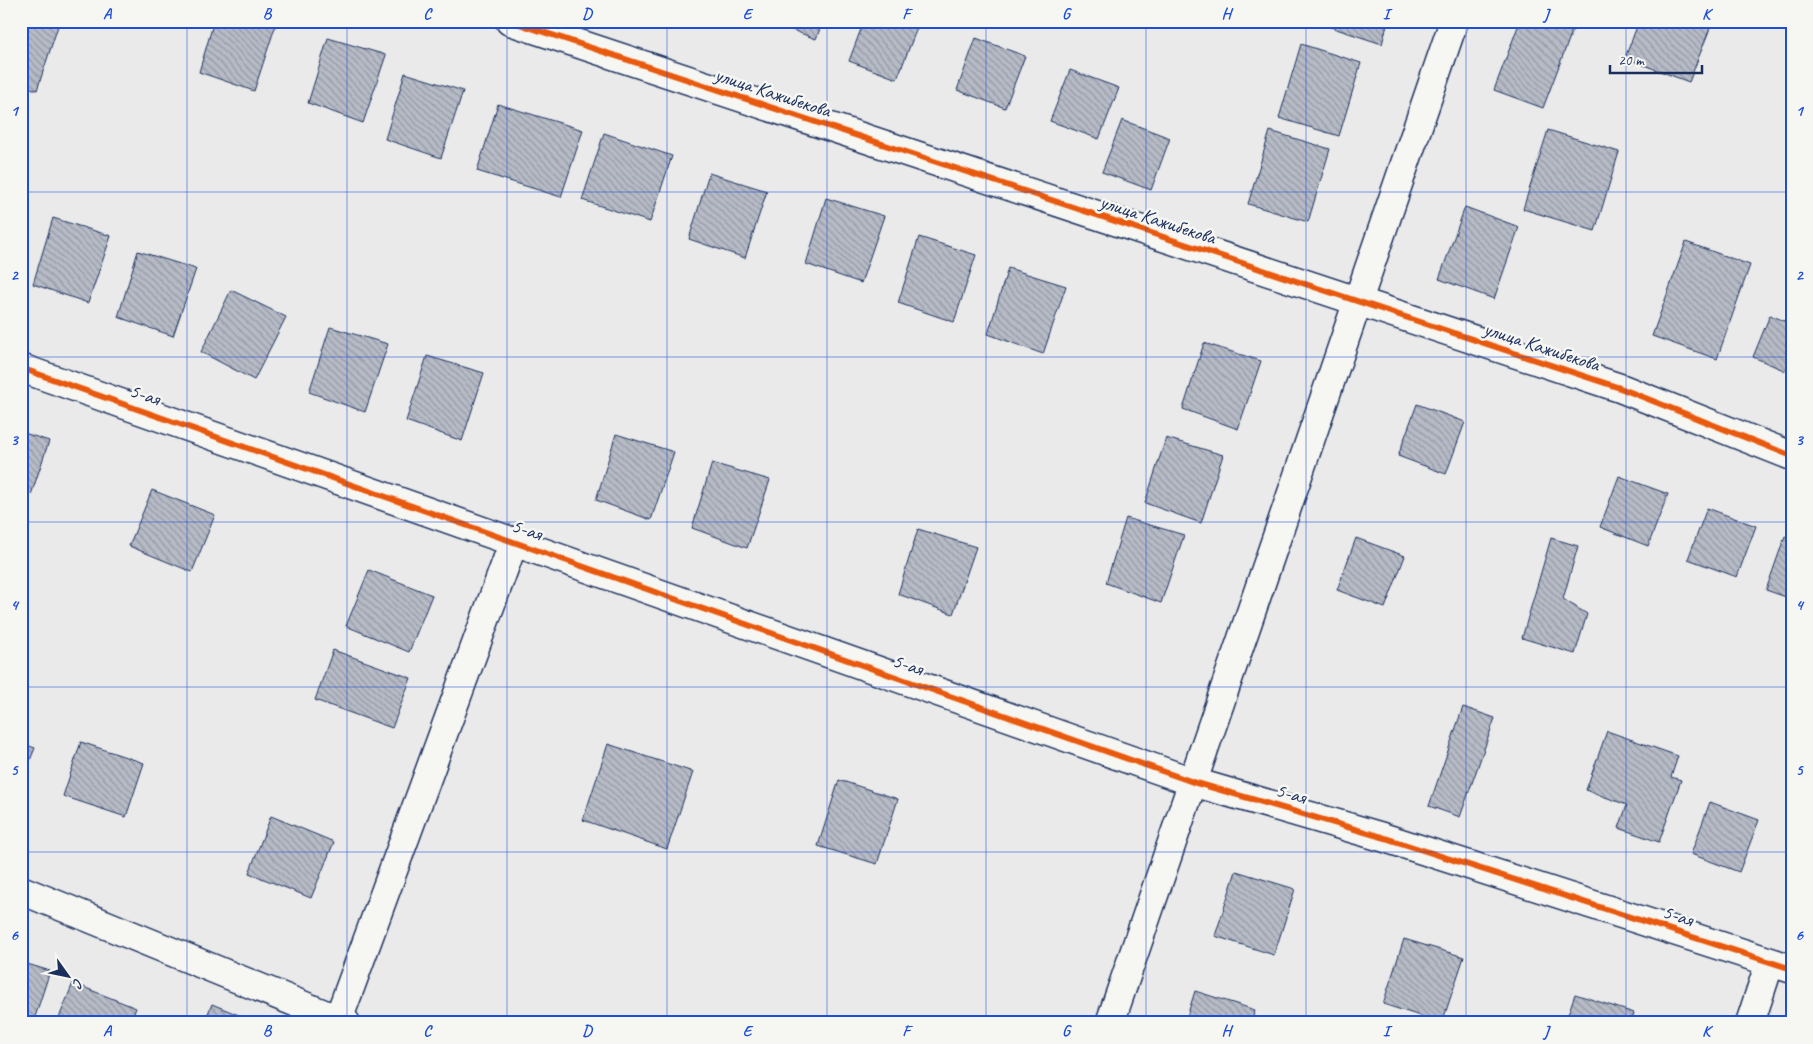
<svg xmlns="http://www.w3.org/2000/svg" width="1813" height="1044" font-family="Caveat,sans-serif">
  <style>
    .building { fill: url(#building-back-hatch); stroke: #1b2f5e }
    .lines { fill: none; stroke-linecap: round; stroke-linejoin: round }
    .minor-casing { stroke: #1b2f5e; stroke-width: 31 }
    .minor { stroke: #f6f6f2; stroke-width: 28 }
    .cycleway-casing { stroke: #f6f6f2; stroke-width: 9 }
    .cycleway { stroke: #e8590c; stroke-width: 6 }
    .grid { fill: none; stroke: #1d4ed8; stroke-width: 1; stroke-opacity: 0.55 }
    .labels { text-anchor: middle; stroke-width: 5; stroke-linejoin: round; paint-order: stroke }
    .street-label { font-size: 20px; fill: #1b2f5e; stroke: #f6f6f2 }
    .neatline { fill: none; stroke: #1d4ed8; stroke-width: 2 }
    .grid-label { font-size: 16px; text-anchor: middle; font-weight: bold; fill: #1d4ed8 }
  </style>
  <defs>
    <pattern id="building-back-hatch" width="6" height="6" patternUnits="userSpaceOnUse" patternTransform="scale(1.25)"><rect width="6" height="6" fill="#b6bbc6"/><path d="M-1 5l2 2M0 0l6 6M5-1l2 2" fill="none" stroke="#9398a4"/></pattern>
  </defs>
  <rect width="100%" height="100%" fill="#e9eae9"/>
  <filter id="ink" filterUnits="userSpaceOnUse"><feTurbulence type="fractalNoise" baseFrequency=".02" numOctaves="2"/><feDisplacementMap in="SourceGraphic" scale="10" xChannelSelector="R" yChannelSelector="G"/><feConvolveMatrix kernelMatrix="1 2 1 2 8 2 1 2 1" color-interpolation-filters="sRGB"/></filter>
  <g filter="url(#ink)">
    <path class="building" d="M21,21L59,23L37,90L21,85Z
      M214,21H269L276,24L254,91L199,72Z
      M768,21H823L816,39Z
      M864,21H899L917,28L897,79L849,61Z
      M1312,21H1388L1382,44Z
      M1520,21H1576L1543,108L1494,90Z
      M1639,21H1707L1712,23L1689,82L1625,58Z
      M328,38L386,55L363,123L308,103Z
      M976,38L1025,56L1005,108L957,90Z
      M1301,44L1361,63L1339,136L1279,118Z
      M1070,70L1119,88L1099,139L1050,121Z
      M405,73L463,91L441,158L385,139Z
      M498,104L583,130L561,197L477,171Z
      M1122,120L1170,138L1151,190L1102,172Z
      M1548,130L1619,152L1595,231L1523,209Z
      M1270,131L1330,149L1308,222L1248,204Z
      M604,133L672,156L650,222L582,200Z
      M709,173L767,191L745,258L689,239Z
      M826,198L884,216L861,283L806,264Z
      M1465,207L1519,227L1494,299L1439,279Z
      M53,218L111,236L88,303L33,284Z
      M919,237L976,255L954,322L898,303Z
      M1686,242L1750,265L1717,359L1652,336Z
      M138,251L196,269L173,336L118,317Z
      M1008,268L1066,286L1043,354L988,334Z
      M231,290L286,317L254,380L201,352Z
      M1770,315L1792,324V358L1786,371L1753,357Z
      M330,327L388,344L365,412L309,392Z
      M1204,343L1261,361L1238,429L1183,409Z
      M427,356L484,373L462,441L406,421Z
      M1417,404L1465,422L1446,474L1398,456Z
      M21,432L49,441L31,495L21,492Z
      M616,434L674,452L651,520L596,500Z
      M1166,438L1223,455L1201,523L1145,503Z
      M712,463L770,480L747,548L692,528Z
      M1619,476L1668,494L1648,546L1600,527Z
      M152,490L215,515L192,572L129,546Z
      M1707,508L1756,526L1737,577L1688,559Z
      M1126,518L1184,535L1161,603L1106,583Z
      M918,529L976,547L953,614L898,594Z
      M1785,536L1792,539V599L1766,590Z
      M1356,538L1405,556L1385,608L1337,590Z
      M1551,538L1578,546L1563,599L1587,614L1575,654L1522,638Z
      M369,570L432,595L409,652L346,626Z
      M333,650L411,678L392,728L315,700Z
      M1463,707L1495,718L1460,817L1429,806Z
      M1607,731L1678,756L1671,777L1681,780L1659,842L1619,828L1627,805L1586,790Z
      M81,742L144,763L126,817L63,796Z
      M21,743L35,748L21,782Z
      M608,744L693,772L667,849L583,820Z
      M839,780L898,799L877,864L818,846Z
      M1710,802L1759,820L1739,872L1691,854Z
      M271,816L334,842L311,898L249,873Z
      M1236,871L1295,889L1274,955L1215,936Z
      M1404,939L1464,957L1442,1023L1383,1004Z
      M21,962L50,971L33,1023L21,1021Z
      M73,983L136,1008L130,1023H57Z
      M1195,991L1255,1010L1251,1023H1185Z
      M1575,994L1634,1013L1631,1023H1565Z
      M212,1004L258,1023H204Z"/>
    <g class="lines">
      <g class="minor-casing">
        <path id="minor" d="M510,21L1620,388L1792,456
          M21,368L1193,782L1382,837L1792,969
          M21,890L346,1023
          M337,1023L514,541
          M1110,1023L1454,21
          M1750,1023L1770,962"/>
      </g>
      <use href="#minor" class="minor"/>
      <g class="cycleway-casing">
        <path id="cycleway" d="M510,21L1620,388L1792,456
          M21,368L1193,782L1382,837L1792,969"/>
      </g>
      <use href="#cycleway" class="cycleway"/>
    </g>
  </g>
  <path class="grid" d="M187,21V1023M347,21V1023M507,21V1023M667,21V1023M827,21V1023M986,21V1023M1146,21V1023M1306,21V1023M1466,21V1023M1626,21V1023M21,192H1792M21,357H1792M21,522H1792M21,687H1792M21,852H1792"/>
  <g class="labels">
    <g class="street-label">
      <text transform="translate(773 92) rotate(18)" y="7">улица Кажибекова</text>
      <text transform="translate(1158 219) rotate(18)" y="7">улица Кажибекова</text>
      <text transform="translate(1542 346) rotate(18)" y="7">улица Кажибекова</text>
      <text transform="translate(145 394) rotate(19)" y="7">5-ая</text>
      <text transform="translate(527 529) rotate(19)" y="7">5-ая</text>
      <text transform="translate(908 664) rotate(19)" y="7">5-ая</text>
      <text transform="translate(1291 793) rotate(16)" y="7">5-ая</text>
      <text transform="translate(1678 915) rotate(18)" y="7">5-ая</text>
    </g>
  </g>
  <rect width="1813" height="1044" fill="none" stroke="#f6f6f2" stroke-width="55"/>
  <g transform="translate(68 976) rotate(123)" stroke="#f6f6f2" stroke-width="4" paint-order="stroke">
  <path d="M0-4L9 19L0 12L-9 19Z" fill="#1b2f5e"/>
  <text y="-8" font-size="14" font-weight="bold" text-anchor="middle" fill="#1b2f5e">С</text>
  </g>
  <path d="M1610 65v8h92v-8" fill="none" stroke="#1b2f5e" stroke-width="2.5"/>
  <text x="1618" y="65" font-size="15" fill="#1b2f5e" stroke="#f6f6f2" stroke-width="4" paint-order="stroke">20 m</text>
  <rect x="28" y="28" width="1758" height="988" class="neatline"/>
  <g class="grid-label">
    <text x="107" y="19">A</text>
    <text x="267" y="19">B</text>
    <text x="427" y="19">C</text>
    <text x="587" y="19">D</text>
    <text x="747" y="19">E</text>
    <text x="906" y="19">F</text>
    <text x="1066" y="19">G</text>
    <text x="1226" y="19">H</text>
    <text x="1386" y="19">I</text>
    <text x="1546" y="19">J</text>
    <text x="1706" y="19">K</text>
    <text x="14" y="116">1</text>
    <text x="1799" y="116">1</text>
    <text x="14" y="280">2</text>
    <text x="1799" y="280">2</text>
    <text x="14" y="445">3</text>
    <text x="1799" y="445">3</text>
    <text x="14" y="610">4</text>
    <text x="1799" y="610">4</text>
    <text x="14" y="775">5</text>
    <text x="1799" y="775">5</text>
    <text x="14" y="940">6</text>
    <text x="1799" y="940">6</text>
    <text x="107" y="1036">A</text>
    <text x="267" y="1036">B</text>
    <text x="427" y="1036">C</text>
    <text x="587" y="1036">D</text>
    <text x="747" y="1036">E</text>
    <text x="906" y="1036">F</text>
    <text x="1066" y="1036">G</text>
    <text x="1226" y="1036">H</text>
    <text x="1386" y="1036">I</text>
    <text x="1546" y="1036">J</text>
    <text x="1706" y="1036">K</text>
  </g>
</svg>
